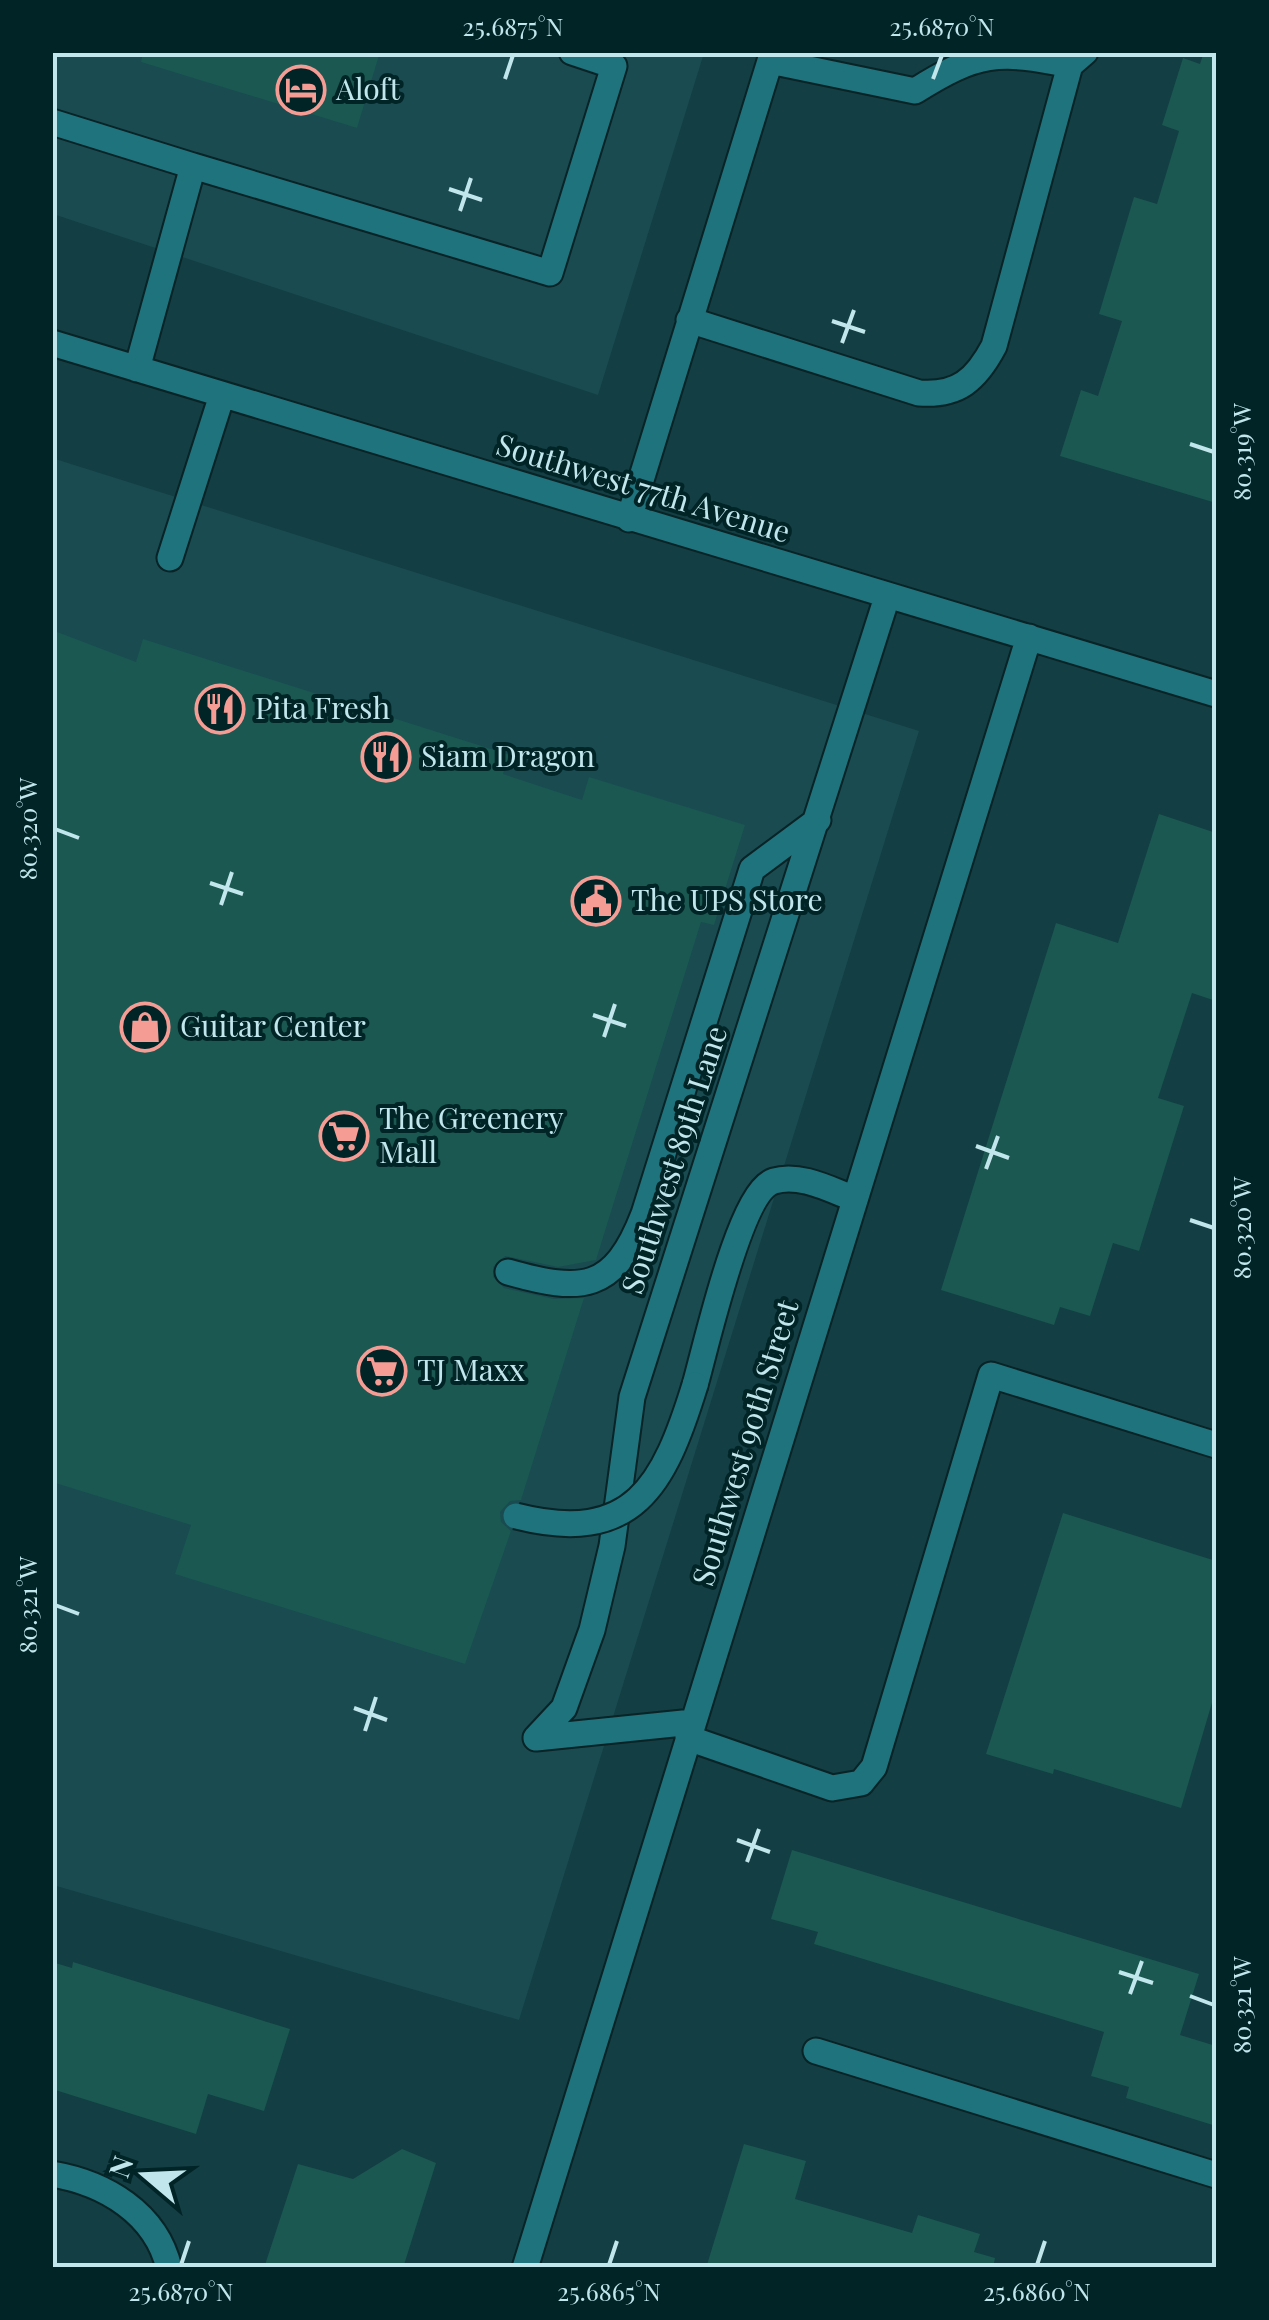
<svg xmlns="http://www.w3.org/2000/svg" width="1269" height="2320" font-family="'Playfair Display',serif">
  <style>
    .built { fill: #194b51 }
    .building { fill: #1a5851 }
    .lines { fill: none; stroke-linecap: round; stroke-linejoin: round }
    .minor-casing { stroke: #092326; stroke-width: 29 }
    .minor { stroke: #1e737c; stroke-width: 25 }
    .minor-bridge-casing { stroke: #092326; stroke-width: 29; stroke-linecap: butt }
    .minor-bridge { stroke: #1e737c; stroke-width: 25 }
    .ticks { fill: none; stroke: #c1e6eb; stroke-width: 4 }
    .labels { text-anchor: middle; stroke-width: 8; stroke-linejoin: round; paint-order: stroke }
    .poi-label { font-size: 30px; fill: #c1e6eb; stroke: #012427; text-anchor: start }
    .street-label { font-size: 30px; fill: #c1e6eb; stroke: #012427 }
    .neatline { fill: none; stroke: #c1e6eb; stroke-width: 4 }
    .ticks-label { font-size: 25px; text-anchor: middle; fill: #c1e6eb }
  </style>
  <rect width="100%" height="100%" fill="#133e43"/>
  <path class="built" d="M53,53H704L598,395L53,214Z
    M52,458L919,731L519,2020L53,1885Z"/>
  <path class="building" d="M143,52H380L357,128L141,62Z
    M1204,52H1216V503L1060,456L1081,390L1098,396L1122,321L1099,314L1134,197L1157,204L1179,131L1162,125L1183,58L1200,64Z
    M52,630L136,662L143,639L510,755L503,774L582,800L589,777L745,825L714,925L701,922L596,1260L558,1267L505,1256L493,1267V1277L504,1288L554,1299L584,1298L521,1500L510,1501L500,1512L501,1522L511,1531L465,1664L175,1574L191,1525L52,1482Z
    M1159,814L1216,833V1001L1192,993L1158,1098L1184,1106L1139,1251L1113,1243L1090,1316L1060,1307L1054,1325L941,1290L1056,923L1118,943Z
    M1063,1513L1216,1561V1689L1181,1808L1054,1769L1053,1774L986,1754Z
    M792,1850L1199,1974L1180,2035L1216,2046V2126L1126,2098L1129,2087L1091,2076L1104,2032L814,1944L818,1932L771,1919Z
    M52,1962L72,1968L73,1962L290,2029L264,2111L208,2094L196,2134L52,2089Z
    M744,2144L806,2161L795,2199L912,2233L918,2215L980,2234L974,2252L995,2258L993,2268H706Z
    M402,2149L436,2163L403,2268H264L298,2164L353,2179Z"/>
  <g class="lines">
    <g class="minor-casing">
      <path id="minor" d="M52,122L193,166L137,369
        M193,166L550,273L614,66L572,52
        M689,320L919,393C958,396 976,380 994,346L1070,65
        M52,343L1216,694
        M629,519L770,61L915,91C977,52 998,50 1070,65L1085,52
        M170,558L222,395
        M508,1272C582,1293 614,1292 644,1214L752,869L818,820
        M695,1385C706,1347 740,1191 774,1181C800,1173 831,1190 855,1199
        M536,1738L564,1708L592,1630L612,1546L632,1397L887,597
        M536,1738L693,1722
        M688,1738L832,1788L861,1783L874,1767L991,1375L1216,1445
        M816,2051L1216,2175
        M52,2174C105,2183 156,2213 169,2268
        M525,2268L1029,637"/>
    </g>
    <use href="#minor" class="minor"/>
    <g class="minor-bridge-casing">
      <path id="minor-bridge" d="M516,1516C634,1546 664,1485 695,1385"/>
    </g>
    <use href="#minor-bridge" class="minor-bridge"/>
  </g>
  <path class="ticks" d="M505,79L513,55M933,79L942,55M449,189L482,200M460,211L471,178M832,321L865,332M842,343L854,310M1190,444L1214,452M55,829L79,838M210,883L243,894M221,905L232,872M593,1015L626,1026M604,1037L615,1004M976,1146L1009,1158M986,1169L998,1136M1190,1220L1214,1228M55,1605L79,1614M354,1708L387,1720M365,1731L376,1697M737,1840L770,1852M747,1862L759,1829M1119,1972L1153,1983M1130,1994L1142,1961M1190,1996L1214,2005M181,2265L189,2241M609,2265L617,2241M1037,2265L1045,2241"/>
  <defs>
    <g id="hotel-ring" transform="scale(2.5)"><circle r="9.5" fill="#012427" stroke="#f59c94" stroke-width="1.5"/><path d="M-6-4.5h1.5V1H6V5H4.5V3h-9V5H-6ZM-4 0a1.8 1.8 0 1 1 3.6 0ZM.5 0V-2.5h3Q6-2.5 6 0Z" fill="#f59c94"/></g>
    <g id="restaurant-ring" transform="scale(2.5)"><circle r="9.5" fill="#012427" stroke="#f59c94" stroke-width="1.5"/><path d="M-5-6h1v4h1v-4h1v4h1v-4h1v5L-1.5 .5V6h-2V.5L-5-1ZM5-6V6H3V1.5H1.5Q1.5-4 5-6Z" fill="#f59c94"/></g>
    <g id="civic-ring" transform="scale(2.5)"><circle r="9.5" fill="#012427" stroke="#f59c94" stroke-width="1.5"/><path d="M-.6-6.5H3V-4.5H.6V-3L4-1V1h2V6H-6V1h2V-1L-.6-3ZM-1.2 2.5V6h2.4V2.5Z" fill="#f59c94"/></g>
    <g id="shop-ring" transform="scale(2.5)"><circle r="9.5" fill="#012427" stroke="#f59c94" stroke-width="1.5"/><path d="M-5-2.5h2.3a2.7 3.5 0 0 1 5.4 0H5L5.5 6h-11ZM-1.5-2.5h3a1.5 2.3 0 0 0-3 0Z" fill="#f59c94"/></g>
    <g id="supermarket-ring" transform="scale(2.5)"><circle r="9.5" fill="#012427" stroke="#f59c94" stroke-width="1.5"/><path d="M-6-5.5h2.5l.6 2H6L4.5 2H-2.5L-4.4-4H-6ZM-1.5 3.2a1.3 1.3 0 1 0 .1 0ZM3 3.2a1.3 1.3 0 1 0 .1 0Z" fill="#f59c94"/></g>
  </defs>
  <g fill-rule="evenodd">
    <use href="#hotel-ring" x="301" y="90"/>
    <use href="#restaurant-ring" x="220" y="709"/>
    <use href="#restaurant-ring" x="386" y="757"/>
    <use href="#civic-ring" x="596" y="901"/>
    <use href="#shop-ring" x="145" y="1027"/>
    <use href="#supermarket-ring" x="344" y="1136"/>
    <use href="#supermarket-ring" x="382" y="1371"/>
  </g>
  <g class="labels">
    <g class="poi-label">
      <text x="336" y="100">Aloft</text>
      <text x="255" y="719">Pita Fresh</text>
      <text x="421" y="767">Siam Dragon</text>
      <text x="631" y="911">The UPS Store</text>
      <text x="180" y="1037">Guitar Center</text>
      <text x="379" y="1129">The Greenery<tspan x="379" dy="34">Mall</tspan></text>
      <text x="417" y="1381">TJ Maxx</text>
    </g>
    <g class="street-label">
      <text transform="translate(643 489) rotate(17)" y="10">Southwest 77th Avenue</text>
      <text transform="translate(675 1160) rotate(-72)" y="10">Southwest 89th Lane</text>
      <text transform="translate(746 1443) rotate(-73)" y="10">Southwest 90th Street</text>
    </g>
  </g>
  <rect width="1269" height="2320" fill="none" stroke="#012427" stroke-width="110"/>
  <g transform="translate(145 2175) rotate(289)" stroke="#012427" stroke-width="8" paint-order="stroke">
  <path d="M0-8L18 38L0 25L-18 38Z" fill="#c1e6eb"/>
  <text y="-15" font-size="28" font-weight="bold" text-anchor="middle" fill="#c1e6eb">N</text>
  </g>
  <rect x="55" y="55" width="1159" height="2210" class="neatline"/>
  <g class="ticks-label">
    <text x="513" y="36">25.6875°N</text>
    <text x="942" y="36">25.6870°N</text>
    <text transform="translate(1242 452) rotate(-90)" y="9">80.319°W</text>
    <text transform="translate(28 829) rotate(-90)" y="9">80.320°W</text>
    <text transform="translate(1242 1228) rotate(-90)" y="9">80.320°W</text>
    <text transform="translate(28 1605) rotate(-90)" y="9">80.321°W</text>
    <text transform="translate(1242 2005) rotate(-90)" y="9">80.321°W</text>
    <text x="181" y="2301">25.6870°N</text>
    <text x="609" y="2301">25.6865°N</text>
    <text x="1037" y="2301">25.6860°N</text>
  </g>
</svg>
